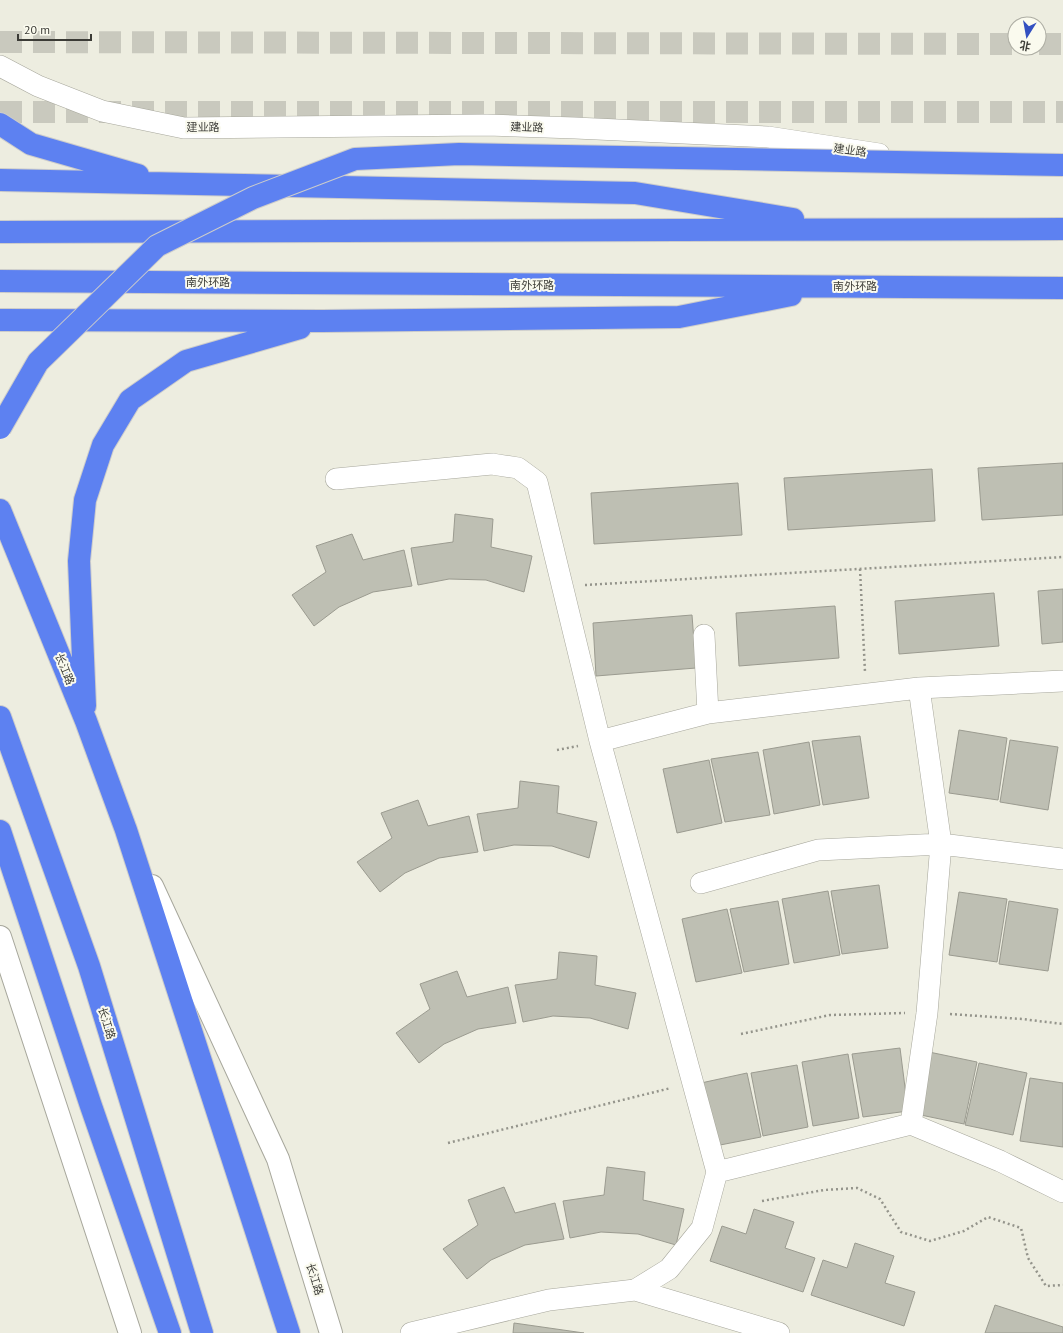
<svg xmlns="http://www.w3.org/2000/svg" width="1063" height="1333" font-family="'PT Sans','Noto Sans SC',sans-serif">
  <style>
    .building { fill: #bebfb3; stroke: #9b9b90 }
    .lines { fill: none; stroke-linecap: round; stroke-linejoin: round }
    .highway-tunnel { stroke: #c9c9be; stroke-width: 22; stroke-dasharray: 22 11; stroke-linecap: butt }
    .street-casing { stroke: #a7a79c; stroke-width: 22 }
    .secondary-casing { stroke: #a7a79c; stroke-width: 24 }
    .highway-casing { stroke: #cccccb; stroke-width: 24 }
    .path { stroke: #94948b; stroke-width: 2.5; stroke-dasharray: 2 3; stroke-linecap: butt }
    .street { stroke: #fff; stroke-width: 21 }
    .secondary { stroke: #fff; stroke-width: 22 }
    .highway { stroke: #5d81f1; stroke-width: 22 }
    .highway-bridge-casing { stroke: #cccccb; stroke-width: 24; stroke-linecap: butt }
    .highway-bridge { stroke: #5d81f1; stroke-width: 22 }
    .labels { text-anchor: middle; stroke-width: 4; stroke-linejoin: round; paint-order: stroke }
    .street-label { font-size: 11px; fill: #3b3b36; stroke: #fafaee }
  </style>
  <rect width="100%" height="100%" fill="#edede0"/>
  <path class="building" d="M1063,463V515L982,520L978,468Z
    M932,469L935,521L788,530L784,478Z
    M738,483L742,535L594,544L591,493Z
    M455,514L493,519L491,547L532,556L524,592L486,580L449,579L418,585L411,548L453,542Z
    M352,534L363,560L404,550L412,586L373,592L339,607L314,626L292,595L326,572L316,546Z
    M1063,589V642L1042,644L1038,591Z
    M994,593L999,646L899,654L895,601Z
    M835,606L839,658L739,666L736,613Z
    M692,615L696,668L596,676L593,623Z
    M959,730L1007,738L998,800L949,793Z
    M860,736L869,798L823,805L812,741Z
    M1010,740L1058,747L1048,810L1000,802Z
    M809,742L820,805L774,814L763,750Z
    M758,752L770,815L725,822L711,759Z
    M709,760L722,823L677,833L663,769Z
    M520,781L559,786L557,813L597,822L589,858L552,846L514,845L484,851L477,814L518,808Z
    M418,800L428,826L469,816L478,852L439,858L405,873L380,892L357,862L392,838L381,813Z
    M879,885L888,948L842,954L831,891Z
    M828,891L840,955L794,963L782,899Z
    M959,892L1007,899L997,962L949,955Z
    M778,901L789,964L744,972L730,909Z
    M1009,901L1058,909L1048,971L999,964Z
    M727,909L742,973L696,982L682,919Z
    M559,952L597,956L595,985L636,993L628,1029L590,1018L553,1016L523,1022L515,985L557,979Z
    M457,971L467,997L508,987L516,1023L478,1029L444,1044L419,1063L396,1033L430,1009L420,984Z
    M900,1048L908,1111L863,1117L852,1054Z
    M929,1052L977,1062L964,1124L916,1114Z
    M848,1054L859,1118L813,1126L802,1062Z
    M979,1063L1027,1073L1013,1135L965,1125Z
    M797,1065L808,1127L763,1136L751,1073Z
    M747,1073L761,1137L715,1146L701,1083Z
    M1030,1078L1063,1083V1147L1020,1141Z
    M607,1167L645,1172L643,1200L684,1209L676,1245L638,1234L601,1232L570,1238L563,1201L604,1195Z
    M504,1187L515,1213L555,1203L564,1239L525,1245L491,1260L467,1279L443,1249L478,1225L468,1200Z
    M754,1209L794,1222L785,1248L815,1258L803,1292L710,1261L722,1226L746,1234Z
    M855,1243L894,1256L885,1283L915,1292L904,1326L811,1295L823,1260L847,1268Z
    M995,1305L1063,1327V1333H985Z
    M514,1323L584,1333H513Z"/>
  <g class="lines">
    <path class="highway-tunnel" d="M0,42L1015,44
      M1039,44H1063
      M0,112H1063"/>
    <g class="street-casing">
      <path id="street" d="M0,66L38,86L102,111L184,128L487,125L575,128L768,137L879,154
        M336,479L492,464L518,468L537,482L600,741L717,1172L702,1228L669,1269L635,1290
        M704,635L708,713
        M600,741L708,713L919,688L1063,681
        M701,883L818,850L941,844L1063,859
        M911,1124L927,1013L941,844L919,688
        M717,1172L911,1124L1000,1161L1063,1192
        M411,1333L549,1300L635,1290L779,1333"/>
    </g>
    <g class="secondary-casing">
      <path id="secondary" d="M152,886L278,1159L331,1333
        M0,937L130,1333"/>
    </g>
    <g class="highway-casing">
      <path id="highway" d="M0,124L31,144L138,175
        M0,180L635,193L793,219
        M0,232L1063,229
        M0,281L1063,288
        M0,320L322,321L679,317L791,295
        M0,510L86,721L126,830L289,1333
        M85,706L79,561L85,500L103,445L130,400L186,361L300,328
        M0,717L89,966L202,1333
        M0,831L91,1106L170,1333"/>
    </g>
    <path class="path" d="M860,569L865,672
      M585,585L1063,557
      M557,750L578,746
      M950,1014L1022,1019L1063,1024
      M741,1034L830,1015L905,1013
      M448,1143L671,1088
      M762,1201L824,1190L857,1188L880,1199L901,1232L930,1241L964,1231L988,1217L1021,1228L1028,1258L1046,1286L1063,1285"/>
    <use href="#street" class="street"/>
    <use href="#secondary" class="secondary"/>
    <use href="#highway" class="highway"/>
    <g class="highway-bridge-casing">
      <path id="highway-bridge" d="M0,428L38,362L157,246L253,198L355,159L459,154L1063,165"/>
    </g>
    <use href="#highway-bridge" class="highway-bridge"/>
  </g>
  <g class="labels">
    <g class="street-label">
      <text x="203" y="131">建业路</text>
      <text transform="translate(527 127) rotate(2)" y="4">建业路</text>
      <text transform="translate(850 150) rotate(8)" y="4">建业路</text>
      <text x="208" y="286">南外环路</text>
      <text x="532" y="289">南外环路</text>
      <text x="855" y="290">南外环路</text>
      <text transform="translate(65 669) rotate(68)" y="4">长江路</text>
      <text transform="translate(107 1023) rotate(73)" y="4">长江路</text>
      <text transform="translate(315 1279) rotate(73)" y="4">长江路</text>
    </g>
  </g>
  <g transform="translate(1027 36) rotate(191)"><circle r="19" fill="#fafaee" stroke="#aeaea4"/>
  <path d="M0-3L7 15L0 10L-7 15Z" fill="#3350c1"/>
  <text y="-6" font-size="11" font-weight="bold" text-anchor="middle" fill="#3b3b36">北</text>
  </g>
  <path d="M18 34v6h73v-6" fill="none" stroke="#3b3b36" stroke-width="2"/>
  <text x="24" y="34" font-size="12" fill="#3b3b36" stroke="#fafaee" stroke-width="3" paint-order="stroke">20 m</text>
</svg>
